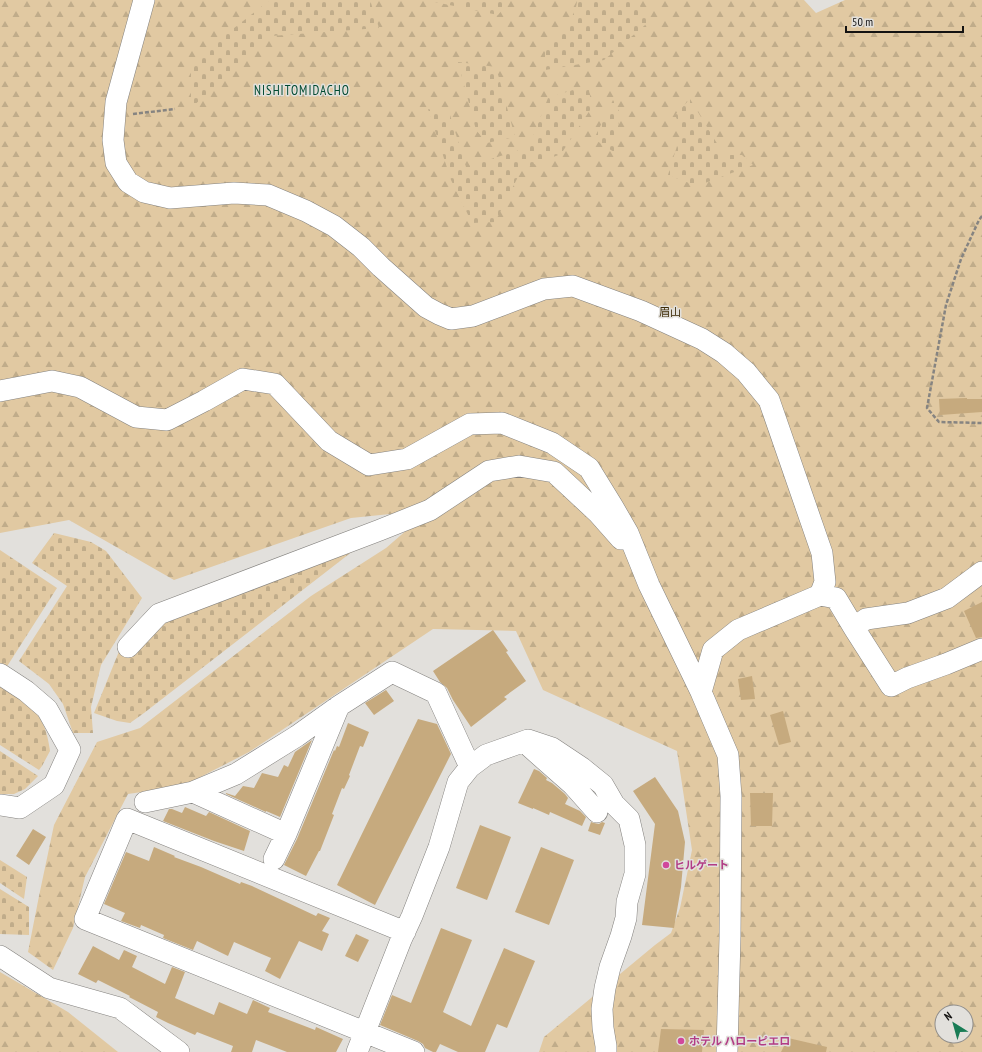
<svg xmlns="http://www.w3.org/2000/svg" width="982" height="1052" font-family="'PT Sans Narrow','Noto Sans JP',sans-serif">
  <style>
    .forest { fill: url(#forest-firs); fill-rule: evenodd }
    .cemetery { fill: url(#cemetery-stones) }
    .building { fill: #c6aa7e }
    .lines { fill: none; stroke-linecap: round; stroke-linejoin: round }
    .minor-casing { stroke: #84827f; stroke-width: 22 }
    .path { stroke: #868481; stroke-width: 2.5; stroke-dasharray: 4 2; stroke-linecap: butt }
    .minor { stroke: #fff; stroke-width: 21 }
    .hotel-dot { fill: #d1479c; stroke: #e2e0dc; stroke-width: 1.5 }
    .labels { text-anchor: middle; stroke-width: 3; stroke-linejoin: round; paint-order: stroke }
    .park-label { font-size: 11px; fill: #3d2a04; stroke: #e2e0dc }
    .hotel-label { font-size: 11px; font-weight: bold; fill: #b23c85; stroke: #e2e0dc; text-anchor: start }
    .quarter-label { font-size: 13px; letter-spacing: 1px; fill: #014a30; stroke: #e2e0dc }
  </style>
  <defs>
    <pattern id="forest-firs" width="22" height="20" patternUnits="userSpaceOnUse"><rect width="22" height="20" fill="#e1c9a2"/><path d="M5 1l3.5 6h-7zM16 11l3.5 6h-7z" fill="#c0ac8a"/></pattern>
    <pattern id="cemetery-stones" width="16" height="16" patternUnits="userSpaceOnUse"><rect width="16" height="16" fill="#e1c9a2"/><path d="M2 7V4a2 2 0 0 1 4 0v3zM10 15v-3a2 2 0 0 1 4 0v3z" fill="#c0ac8a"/></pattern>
  </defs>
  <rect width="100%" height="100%" fill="#e2e0dc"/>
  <path class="forest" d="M0,0H804L816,13L845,0H982V1052H539L544,1037L655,945L671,933L680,908L692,850L677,751L543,690L516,631L433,629L249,752L183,786L128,794L85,877L73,928L53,970L28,952L39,896L54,825L97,742L140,728L311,596L386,548L430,510L351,518L174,580L69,520L0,533ZM942,1012H966V1036H942Z
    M0,972L68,1012L118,1052H0Z"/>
  <path class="cemetery" d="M270,0H370L379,28L271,36L191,108V70L216,42Z
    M425,0H510L498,15Z
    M577,0H635L651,20L604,60L545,70V48C556,36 577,18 577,0Z
    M458,62L496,67L515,137L487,143L476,130Z
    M588,85L592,107L561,154L522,169L495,222L472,223L451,180L428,109L450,115L466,167L529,147L548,98Z
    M690,99L724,155H742L753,165L697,186L668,175L682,130L675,115Z
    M613,100L620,113L614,152L594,139Z
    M54,533L91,542L106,551L142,598L101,665L91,707L93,733H73L63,704L49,684L19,661L67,586L32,563Z
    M362,544L144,713L130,723L117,721L94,713L120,649L128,658L164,617Z
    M0,550L57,588L6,668L0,664Z
    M0,685C19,698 40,709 46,732C48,738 49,745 50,751L42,766L39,770L0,745Z
    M0,751L38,776L25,789L14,794H0Z
    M0,860L27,877L24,899L0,883Z
    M0,889L29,907V935L0,934Z"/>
  <path class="building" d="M967,398V399H982V412L940,415L939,399Z
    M982,602V637L976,638L964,611Z
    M493,630L508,651L506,652L526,681L504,697L507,699L471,727L453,700L447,688L440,682L433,671Z
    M752,676L755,699L741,700L738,679Z
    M386,690L394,701L374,715L365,703Z
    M783,711L791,742L779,745L770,715Z
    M418,719L437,724L451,754L375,905L337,885Z
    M348,723L369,732L363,747L360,746L349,775L350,776L344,789L342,788L332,814L334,815L320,851H319L306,876L284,865L297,839L334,750L335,751L337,746L339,747Z
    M312,740L280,817L266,811V812L226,794V793L235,796L243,786L254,788L262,773L278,777L284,765L288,767L295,752Z
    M534,769L539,771L547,778L546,780L552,783L565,794L568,798L565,804L580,811L586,817L582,826L550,812L549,815L533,808V809L518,803Z
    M655,777L678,811L685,842L681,887L674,928L642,925L655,824L633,791Z
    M750,793H773L772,826H751Z
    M185,807L206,816L209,812L250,831L244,851L214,841L163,821L169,809H172L182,813Z
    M591,822L594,823L599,824L602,822L605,823L600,835L588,831Z
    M480,825L511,837L487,900L456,888Z
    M33,829L46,837L29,865L16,856Z
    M154,847L175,856L174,857L201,867L240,884L241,882L252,886L316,916L318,913L330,918L322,931L329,934L322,951L299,941L280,979L265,971L271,958L234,942L228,956L197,941L193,950L163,938L164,935L141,925L140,928L121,921L125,913L104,904L126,852L149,861Z
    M541,847L574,860L549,925L515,912Z
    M441,928L472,940L443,1012L471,1026L504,948L535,961L507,1028L497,1024L485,1052H458L440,1044L436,1052H433L425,1048L423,1044L418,1041L380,1025L392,995L411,1003Z
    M356,934L369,940L358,962L345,956Z
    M93,946L119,960L124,950L137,956L132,967L165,984L172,967L185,972L175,998L214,1015L219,1002L247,1014L253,1000L270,1008L268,1012L315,1030L316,1027L343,1039L336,1052H287L256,1040L252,1052H231L233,1046L197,1032L195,1035L168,1023L156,1017L158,1012L129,997L130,996L98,980L96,983L78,974Z
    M661,1029L704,1030L702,1052H658Z
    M788,1038L827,1047L826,1052H781Z"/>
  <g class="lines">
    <g class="minor-casing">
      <path id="minor" d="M144,0L116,102L113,140L116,163L128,182L144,192L170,198L234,193L268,195L306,211L334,226L361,247L381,267L426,307L439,314L451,319L473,316L544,289L573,286L641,311L702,339L724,353L746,372L769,400L822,553L825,582L820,595
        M0,391L52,381L80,387L136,417L167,420L204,401L243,379L275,384L329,441L369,465L407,459L470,424L502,423L552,443L589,468L613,507L628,533L649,585L701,692L728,755L731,796L730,937L727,1052
        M854,628L866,619L908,613L947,598L982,572
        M128,647L159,614L380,530L430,510L489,471L519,466L554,472L598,513L621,539
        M0,674L26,691L47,709L70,750L54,785L20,808L0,805
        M701,692L713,650L738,630L820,595L836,598L854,628L891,686L907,678L946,664L982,649
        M339,706L286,834L193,792L236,774L297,736L339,706L392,672L436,693L470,767
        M530,747L573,785L597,812
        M145,802L193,792
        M274,859L286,834
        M405,932L127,819L85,919L414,1052
        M0,956L49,988L120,1008L179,1052
        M357,1052L401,940L412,916L439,847L458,782L470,767L486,755L528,740L552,748L582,768L603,785L614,804L629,819L635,845V874L627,902L626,918L621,936L610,967L605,988L602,1009L603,1028L606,1046V1052"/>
    </g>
    <path class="path" d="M133,114L175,109
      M982,216L979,220L961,259L946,305L927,408L939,422L982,423"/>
    <use href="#minor" class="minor"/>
  </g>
  <g class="hotel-dot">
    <circle cx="666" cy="865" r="4"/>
    <circle cx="681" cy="1041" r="4"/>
  </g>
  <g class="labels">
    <g class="park-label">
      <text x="670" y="316">眉山</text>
    </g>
    <g class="hotel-label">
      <text x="674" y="869">ヒルゲート</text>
      <text x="689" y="1045">ホテル ハローピエロ</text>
    </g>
    <g class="quarter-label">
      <text x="302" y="95">NISHITOMIDACHO</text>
    </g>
  </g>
  <g transform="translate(954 1024) rotate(323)"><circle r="19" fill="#e2e0dc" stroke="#908e8b"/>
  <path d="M0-3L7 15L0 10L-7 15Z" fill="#197c55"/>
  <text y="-6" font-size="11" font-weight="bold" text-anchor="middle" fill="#141312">N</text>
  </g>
  <path d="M846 26v6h117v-6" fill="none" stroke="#141312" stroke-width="2"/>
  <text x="852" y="26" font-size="12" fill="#141312" stroke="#e2e0dc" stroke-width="3" paint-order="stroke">50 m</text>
</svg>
